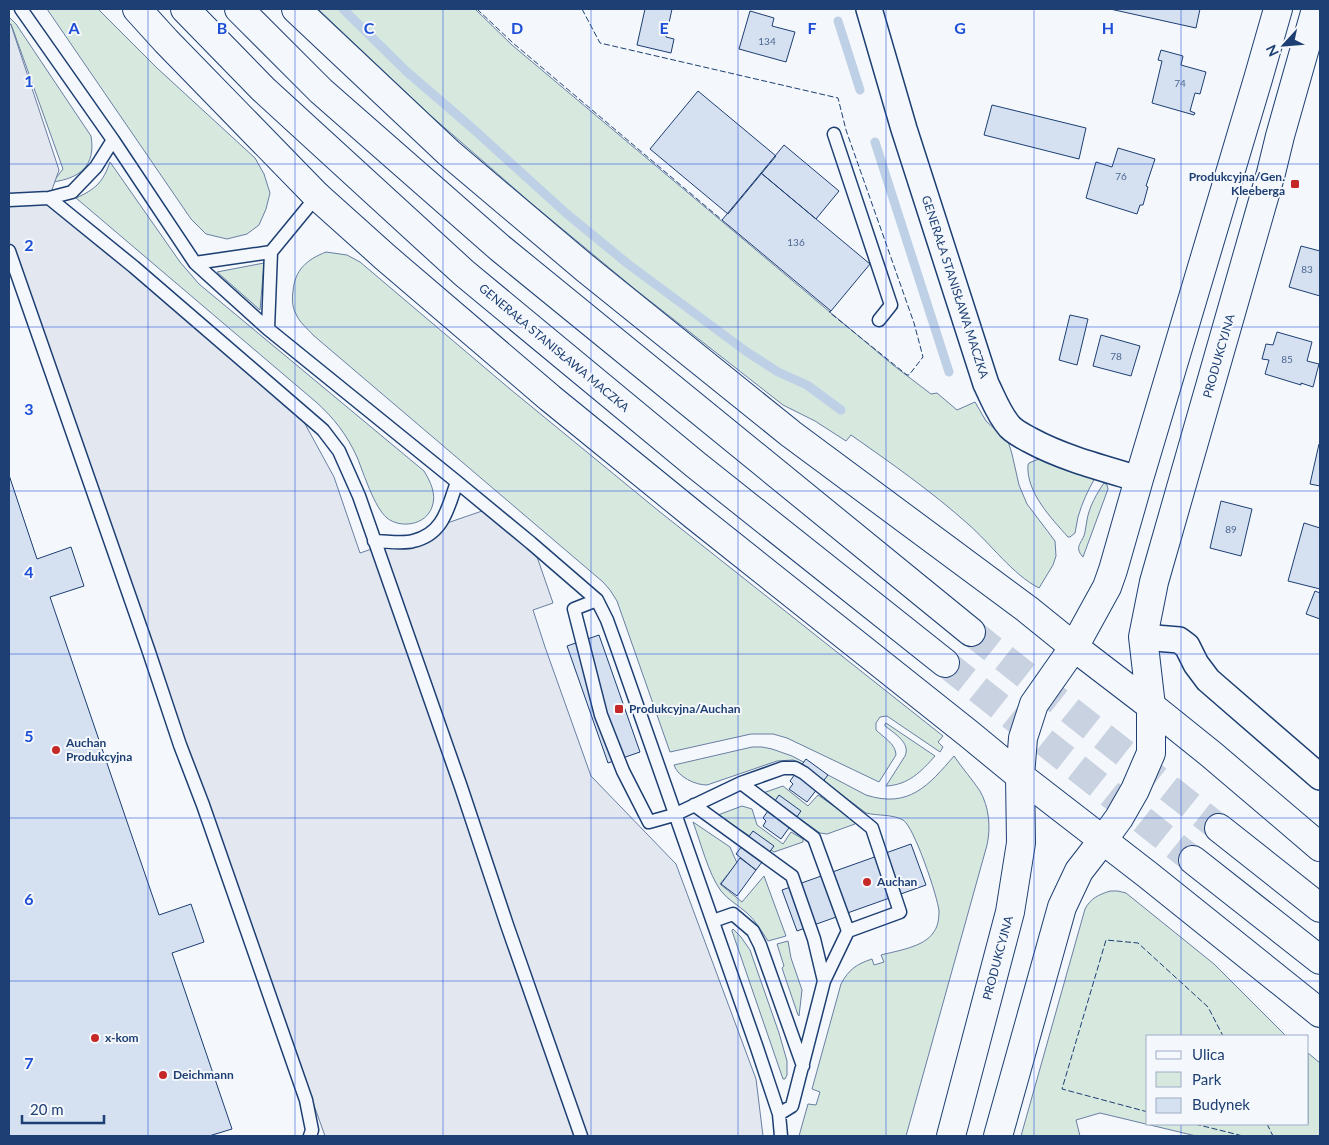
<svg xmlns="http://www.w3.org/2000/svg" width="1329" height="1145" font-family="Lato,sans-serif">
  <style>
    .green { fill: #d7e8df; stroke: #687fa3 }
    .parking { fill: #e3e8f0; stroke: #687fa3 }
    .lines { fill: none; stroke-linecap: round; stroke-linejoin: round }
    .stream { stroke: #bed0e5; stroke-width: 9 }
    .building { fill: #d5e0f0; stroke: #1d3f73 }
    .trunk-tunnel { stroke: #c9d2e0; stroke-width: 28; stroke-dasharray: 28 14; stroke-linecap: butt }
    .service-casing { stroke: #1d3f73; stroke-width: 15 }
    .minor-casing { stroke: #1d3f73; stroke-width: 28 }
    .tertiary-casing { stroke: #1d3f73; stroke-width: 30 }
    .secondary-casing { stroke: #1d3f73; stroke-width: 30 }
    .trunk-casing { stroke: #1d3f73; stroke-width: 30 }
    .service { stroke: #f4f7fb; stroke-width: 12 }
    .minor { stroke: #f4f7fb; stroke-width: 25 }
    .tertiary { stroke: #f4f7fb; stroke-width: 28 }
    .secondary { stroke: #f4f7fb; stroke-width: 28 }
    .trunk { stroke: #f4f7fb; stroke-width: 28 }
    .fence { stroke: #1d3f73; stroke-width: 1; stroke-dasharray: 6 2.5; stroke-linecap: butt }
    .grid { fill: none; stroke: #1d4ed8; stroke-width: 1; stroke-opacity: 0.55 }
    .poi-dot { fill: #c62828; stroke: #f4f7fb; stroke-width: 2 }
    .labels { text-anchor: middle; stroke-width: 4; stroke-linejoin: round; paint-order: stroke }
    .number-label { font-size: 10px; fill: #4b6792 }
    .poi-label { font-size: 12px; font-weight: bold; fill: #1d3f73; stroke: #f4f7fb; text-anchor: start }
    .street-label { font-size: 12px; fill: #1d3f73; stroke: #f4f7fb }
    .grid-label { font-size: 16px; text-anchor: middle; font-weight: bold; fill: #1d4ed8; stroke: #f4f7fb; stroke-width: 4; stroke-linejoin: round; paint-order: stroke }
  </style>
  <rect width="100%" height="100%" fill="#f4f7fb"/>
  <path class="green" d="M47,9H98L157,68L255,158L264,174L270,193L266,209L259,225L247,234L227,239L206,234L191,219Z
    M318,9H475L512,45L893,365L931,394L937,393L957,410L975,402L986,421L1008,441L1012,454L1019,485L1027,504L1055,541L1056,556L1053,565L1039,588C1013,575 990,543 968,524C931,491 891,463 851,435L846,441L815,421L783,405L636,290L531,203L430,115Z
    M9,17L16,24L91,136C96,166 80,178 53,182L63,169L11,24H9Z
    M110,162L180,262L199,284L424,471C430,481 437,494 432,507C426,525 401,529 387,518C374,507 364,474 357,457C347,435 334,418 316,402L76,198C96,189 103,182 110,162Z
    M326,252L347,255L360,262L510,389L660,512L943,736L938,742L943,747L940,752L887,716L880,717L876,723V730C883,737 896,744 896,755L879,782L787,738L773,734H751L670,752L617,601L610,590L603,582L313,335C308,329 299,322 296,314C292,307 292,299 293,291C295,270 306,260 326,252Z
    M264,263L260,310L217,272Z
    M1041,458L1095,478C1088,490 1082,503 1078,517C1077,522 1076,528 1075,533L1070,537H1068C1051,518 1026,492 1028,465L1029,463Z
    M1104,483L1107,485L1108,489L1083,557C1073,546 1083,543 1085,532C1086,528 1086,524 1087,520C1089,507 1097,493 1104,483Z
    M886,723L935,756C921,772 908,785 886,786L905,756C911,743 894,733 885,726V724Z
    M752,747H762L772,749L792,756L866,795C909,809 929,785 954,756C962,768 972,779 980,791C989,807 991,827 987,845L906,1136H799L808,1104L816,1105L820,1092L812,1089L841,984C849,969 857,964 872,959L874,965L884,962L881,955C896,951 924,947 933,933C938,927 939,919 939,911C938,898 914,826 903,820C892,814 878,816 866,813L800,763L793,760L777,761L707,785C695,785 678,777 674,765Z
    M783,786L808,806L818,795L855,821V824L827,834L820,833L763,793Z
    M742,806L752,809L757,825L783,844L791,832L803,839V842L774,852L718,815Z
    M693,822L730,847L737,863L720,884L742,902L764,876L786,936L768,941C762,932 756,921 747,913C738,905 728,900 721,891C708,873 701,843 693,822Z
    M1110,891H1118L1126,893L1214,964L1286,1036H1148V1124H1308V1053L1320,1063V1136H1196L1100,1113L1076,1120L1080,1136H1021L1085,909C1091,898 1098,895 1110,891Z
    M733,929L741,937L750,950L779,1033L787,1061V1075L785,1079H783L732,931V930Z
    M788,941L791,958L802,990L799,1016L798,1015L782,968L784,966L777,944Z"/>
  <path class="parking" d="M9,23L11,25L59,170L49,198L304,422L334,477L360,553L485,510L535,551L553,603L533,610L545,647L591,776L676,864L756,1079L763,1136H325L9,254Z"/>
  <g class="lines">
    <path class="stream" d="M343,9L406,71L471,127L567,214L628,264L747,352L778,372L807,385L841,410
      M838,21L860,90
      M875,142L949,372"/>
  </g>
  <path class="building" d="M645,9H672L666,37L674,39L671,53L637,45Z
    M1110,9H1200L1196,28Z
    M750,11L774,18L772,26L795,32L786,62L739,49Z
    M1161,50L1183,56L1181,65L1206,72L1200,94L1195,93L1190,111L1195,113L1194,115L1152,103L1162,61L1158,60Z
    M698,91L776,156L728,214L650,149Z
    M992,105L1086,128L1079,159L984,135Z
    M784,145L839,191L816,219L761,173Z
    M1118,148L1155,159L1146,186L1148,187L1143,205H1140L1137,214L1086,198L1096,162L1112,167Z
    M761,173L870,264L831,311L722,220Z
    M1301,246L1320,251V296L1289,287Z
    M1070,315L1088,319L1077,365L1059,360Z
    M1277,332L1312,342L1307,361L1319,364L1313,387L1301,383V385L1265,374L1269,360L1262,359L1266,344L1273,345Z
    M1101,335L1140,346L1131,376L1093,366Z
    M1319,444H1320V486L1310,484Z
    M9,475L37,559L71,547L84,586L50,597L159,915L191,904L204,942L172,953L232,1129L209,1136H9Z
    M1221,501L1252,509L1241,556L1210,548Z
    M1304,523L1320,528V589L1288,581Z
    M1315,591L1320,593V619L1306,614Z
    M599,635L640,752L608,763L567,646Z
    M806,759L828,775L807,802L789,789L793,784L790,781Z
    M779,795L801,811L781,839L763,826L766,821L763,818Z
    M753,831L774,846L756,870L736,854Z
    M911,844L926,885L797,931L782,890Z
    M740,858L756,870L737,896L721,884Z"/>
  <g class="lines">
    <path class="trunk-tunnel" d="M971,632L1219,828
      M945,663L1193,860"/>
    <g class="service-casing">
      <path id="service" d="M21,9L113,140L195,263L268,329L457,482L531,543L597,600L607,620L616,645L757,1048L779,1114L781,1136
        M834,134L891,305L879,320
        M49,198L134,267L308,417L323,430L339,451L359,496L461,787L507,925L581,1136
        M9,200L49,198L72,192L96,167L113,140
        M9,251L148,649L180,745L203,805L306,1100L312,1130L310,1136
        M195,263L271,252
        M268,329L271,252L317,196
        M374,541C386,541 403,544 413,541C444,534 448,507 457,482
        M597,600L574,609L601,715L623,771L649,822L674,815L741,783L814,838L848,931L824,981L792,1106L779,1114
        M741,783L783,768H795L804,773L872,828L900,912L848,931
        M694,805L792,876L814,939L824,981
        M713,921L733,914L753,931L760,945L803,1066"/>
    </g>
    <g class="minor-casing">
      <path id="minor" d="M869,9L904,129L986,384C993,398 999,415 1010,427C1016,433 1023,436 1030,440C1063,458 1102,468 1139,479
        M1143,637L1179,640L1187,646L1196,664L1208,680L1320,777"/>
    </g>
    <g class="tertiary-casing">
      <path id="tertiary" d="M951,1136L1010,912L1021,843L1020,776
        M998,1136L1062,907L1079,871L1103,840"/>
    </g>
    <g class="secondary-casing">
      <path id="secondary" d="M317,196L385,257L550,398L695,516L969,734L1020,776L1148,875L1320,1013
        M1074,647L1151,706
        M1020,776L1023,738L1034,704L1074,647L1107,587L1113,570L1139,479L1258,79L1278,9
        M1103,840L1119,818L1135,790L1151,753V706L1143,637L1154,582L1271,173L1280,136L1316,9"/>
    </g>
    <g class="trunk-casing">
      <path id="trunk" d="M137,9L166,41L317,196
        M185,9L263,89L464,273L696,465L945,663
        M239,9L321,91L500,248L971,632
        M296,9L449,153L585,268L791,434L1027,609L1074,647
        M1151,706L1212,755L1320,847
        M1219,828L1320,908
        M1193,860L1320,960"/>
    </g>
    <use href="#service" class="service"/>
    <use href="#minor" class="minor"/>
    <use href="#tertiary" class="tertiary"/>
    <use href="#secondary" class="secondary"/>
    <use href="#trunk" class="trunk"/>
    <path class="fence" d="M477,9L513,43L722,220
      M582,9L600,43L838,98L846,130L914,323L923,357L909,375H907L829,312L831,311
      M1148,1112L1062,1089L1106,940L1138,943L1208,1007L1223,1036
      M1195,1124L1243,1136
      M1267,1124L1273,1136"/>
  </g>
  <path class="grid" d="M148,9V1136M295,9V1136M443,9V1136M591,9V1136M738,9V1136M886,9V1136M1034,9V1136M1181,9V1036M9,164H1320M9,327H1320M9,491H1320M9,654H1320M9,818H1320M9,981H1320M1181,1124V1136"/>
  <g class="poi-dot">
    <rect x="1290" y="179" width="10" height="10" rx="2.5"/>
    <rect x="614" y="704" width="10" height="10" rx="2.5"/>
    <circle cx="56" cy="750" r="5"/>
    <circle cx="867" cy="882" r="5"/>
    <circle cx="95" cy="1038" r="5"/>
    <circle cx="163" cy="1075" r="5"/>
  </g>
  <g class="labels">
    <g class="number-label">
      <text x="767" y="45">134</text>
      <text x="1180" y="87">74</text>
      <text x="1121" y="180">76</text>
      <text x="796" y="246">136</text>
      <text x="1307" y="273">83</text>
      <text x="1116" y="360">78</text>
      <text x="1287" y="363">85</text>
      <text x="1231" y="533">89</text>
    </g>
    <g class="poi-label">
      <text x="1285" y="181" text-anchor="end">Produkcyjna/Gen.<tspan x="1285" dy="14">Kleeberga</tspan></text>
      <text x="629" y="713">Produkcyjna/Auchan</text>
      <text x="66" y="747">Auchan<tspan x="66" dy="14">Produkcyjna</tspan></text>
      <text x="877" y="886">Auchan</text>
      <text x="105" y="1042">x-kom</text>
      <text x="173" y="1079">Deichmann</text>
    </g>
    <g class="street-label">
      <text transform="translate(955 287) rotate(72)" y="4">GENERAŁA STANISŁAWA MACZKA</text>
      <text transform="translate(554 348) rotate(40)" y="4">GENERAŁA STANISŁAWA MACZKA</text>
      <text transform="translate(1219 356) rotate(-74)" y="4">PRODUKCYJNA</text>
      <text transform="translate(998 958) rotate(-75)" y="4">PRODUKCYJNA</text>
    </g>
  </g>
  <g class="grid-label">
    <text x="74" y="34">A</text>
    <text x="222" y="34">B</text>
    <text x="369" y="34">C</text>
    <text x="517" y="34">D</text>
    <text x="664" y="34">E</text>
    <text x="812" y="34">F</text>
    <text x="960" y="34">G</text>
    <text x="1108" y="34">H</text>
    <text x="29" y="87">1</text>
    <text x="29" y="251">2</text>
    <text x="29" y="415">3</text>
    <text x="29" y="578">4</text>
    <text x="29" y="742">5</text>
    <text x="29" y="905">6</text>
    <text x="29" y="1069">7</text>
  </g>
  <rect width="1329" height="1145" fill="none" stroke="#1d3f73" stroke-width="20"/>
  <rect x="1146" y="1035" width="162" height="90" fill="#f4f7fb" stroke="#9eadc5"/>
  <rect x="1156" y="1051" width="25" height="8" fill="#f4f7fb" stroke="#9eadc5"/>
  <text x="1192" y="1060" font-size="15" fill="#1d3f73">Ulica</text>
  <rect x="1156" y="1072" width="25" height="15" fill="#d7e8df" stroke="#9eadc5"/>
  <text x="1192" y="1085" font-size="15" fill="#1d3f73">Park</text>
  <rect x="1156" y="1098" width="25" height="15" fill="#d5e0f0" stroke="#9eadc5"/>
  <text x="1192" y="1110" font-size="15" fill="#1d3f73">Budynek</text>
  <g transform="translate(1284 45) rotate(244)" stroke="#f4f7fb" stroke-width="4" paint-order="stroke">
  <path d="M0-4L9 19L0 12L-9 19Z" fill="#1d3f73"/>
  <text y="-8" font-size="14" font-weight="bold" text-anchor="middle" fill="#1d3f73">N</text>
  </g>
  <path d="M22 1115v8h82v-8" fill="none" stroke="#1d3f73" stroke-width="2.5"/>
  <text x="30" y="1115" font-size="15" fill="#1d3f73" stroke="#f4f7fb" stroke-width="4" paint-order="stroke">20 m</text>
</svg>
